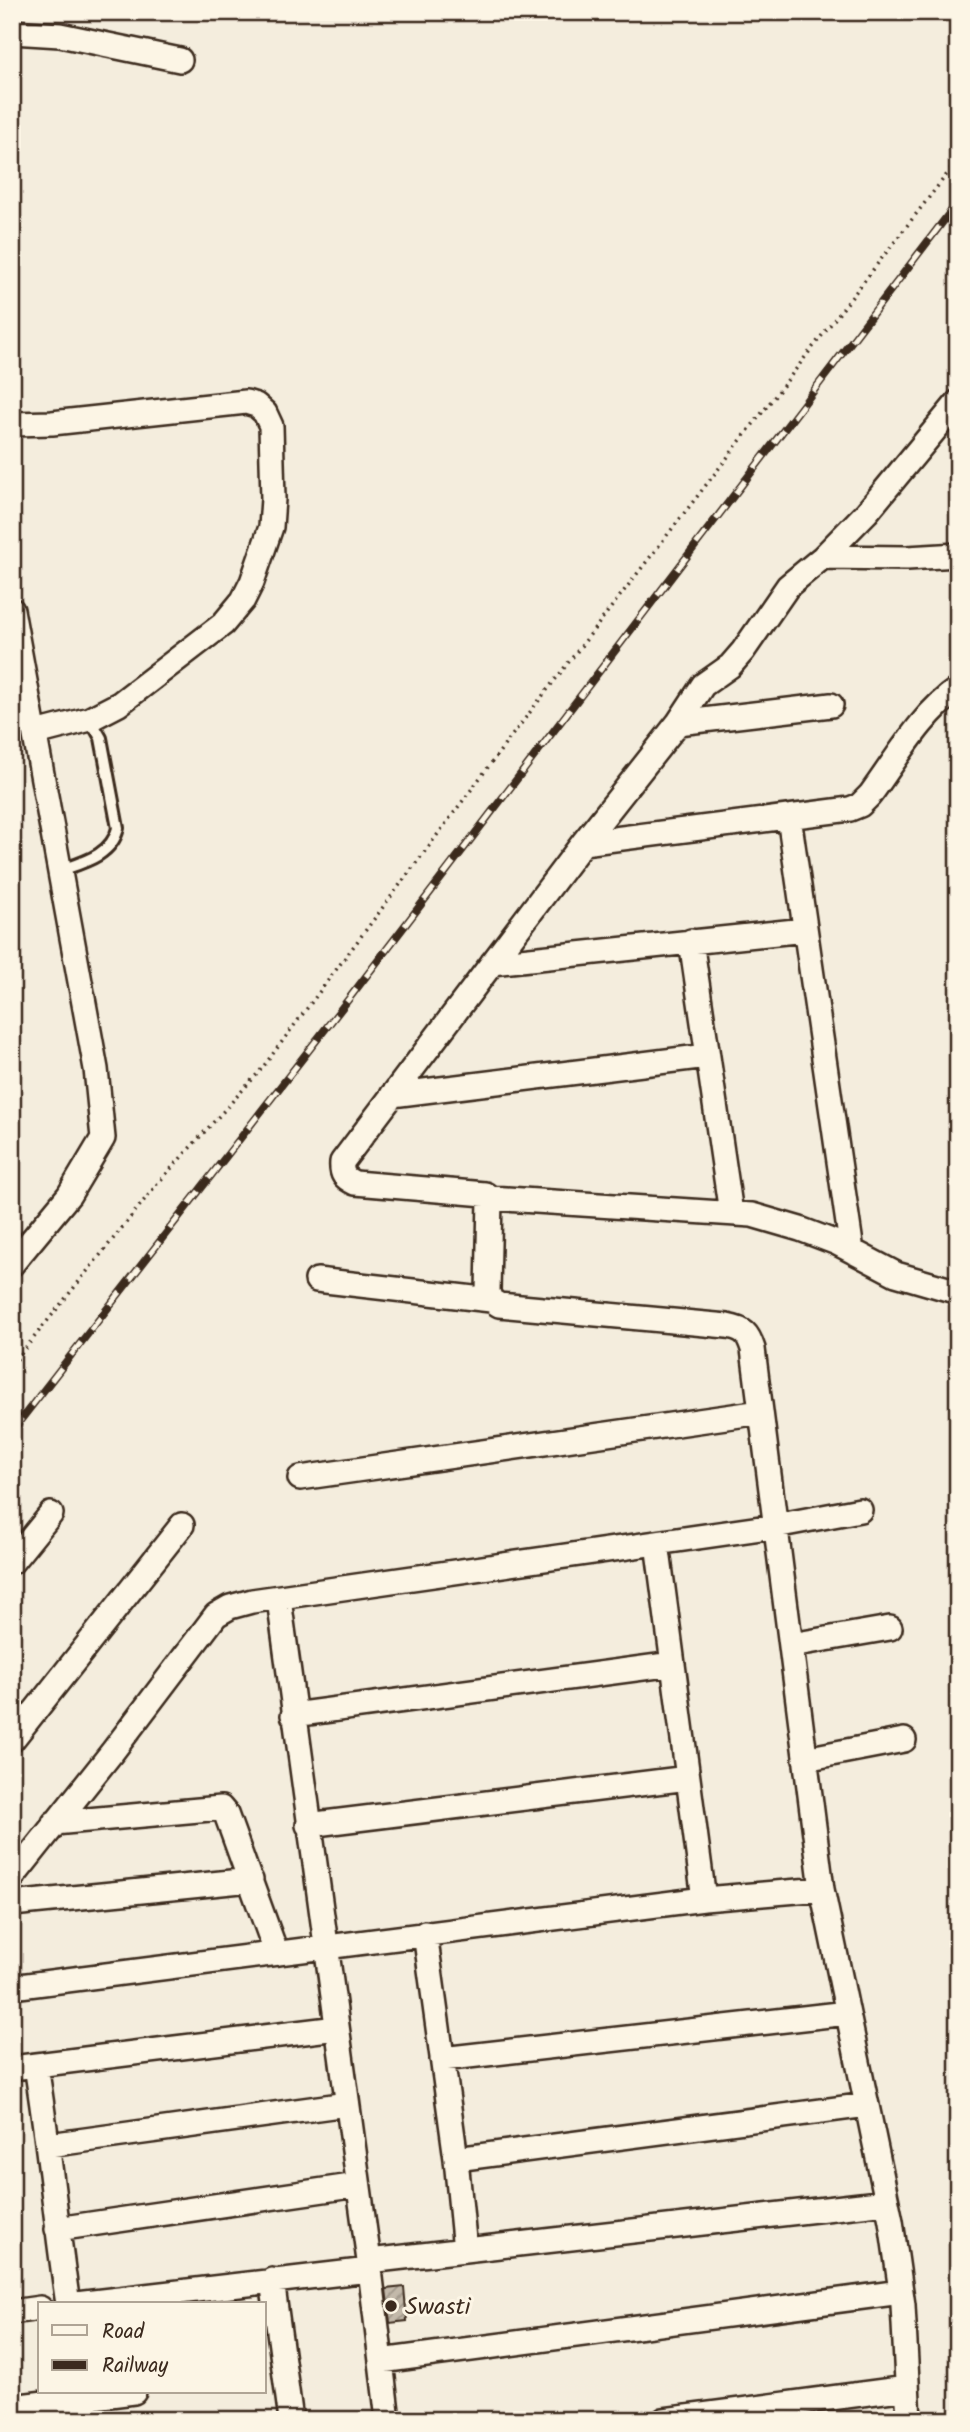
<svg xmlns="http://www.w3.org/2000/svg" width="970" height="2432" font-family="Kalam,sans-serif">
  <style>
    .building { fill: url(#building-hatch); stroke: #3b2a1e; stroke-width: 2 }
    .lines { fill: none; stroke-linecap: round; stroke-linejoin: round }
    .lane-casing { stroke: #3b2a1e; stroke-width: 16 }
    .street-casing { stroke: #3b2a1e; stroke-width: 28 }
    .path { stroke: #3b2a1e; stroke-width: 3.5; stroke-dasharray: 2 5; stroke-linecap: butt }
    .lane { stroke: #fcf5e5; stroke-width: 10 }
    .street { stroke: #fcf5e5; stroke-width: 23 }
    .rail-casing { stroke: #3b2a1e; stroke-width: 8 }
    .rail { stroke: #fcf5e5; stroke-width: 5; stroke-dasharray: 16; stroke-linecap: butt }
    .poi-dot { fill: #3b2a1e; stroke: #fcf5e5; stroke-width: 2.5 }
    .labels { text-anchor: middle; stroke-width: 6; stroke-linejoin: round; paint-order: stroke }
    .poi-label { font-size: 24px; fill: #3b2a1e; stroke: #fcf5e5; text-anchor: start }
  </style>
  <defs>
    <pattern id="building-hatch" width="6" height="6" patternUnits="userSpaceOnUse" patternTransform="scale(1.75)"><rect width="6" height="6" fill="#c3b9aa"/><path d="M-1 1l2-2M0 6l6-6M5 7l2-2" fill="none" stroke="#a0978a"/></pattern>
  </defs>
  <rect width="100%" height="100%" fill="#f4eddd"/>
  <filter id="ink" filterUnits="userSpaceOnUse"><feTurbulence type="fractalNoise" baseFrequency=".0143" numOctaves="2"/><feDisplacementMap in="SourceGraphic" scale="14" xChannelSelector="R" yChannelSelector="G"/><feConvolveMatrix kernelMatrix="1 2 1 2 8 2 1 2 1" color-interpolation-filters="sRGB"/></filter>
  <g filter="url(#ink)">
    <path class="building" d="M404,2287L407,2321L390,2323L386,2289Z"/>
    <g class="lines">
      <g class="lane-casing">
        <path id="lane" d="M61,870C84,862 112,855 118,828L101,738L90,719"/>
      </g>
      <g class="street-casing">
        <path id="street" d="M12,32L60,35L180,60
          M12,424L52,423L246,402L256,405L265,413L271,426L273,499L271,527L252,582L243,600L223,624L119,704L90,719L36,733
          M823,557L907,558L958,555
          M12,610L96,1069L103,1138L69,1195L12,1264
          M678,723L831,705
          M789,817L852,1251
          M583,843L850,809L860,805L870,795C896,760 922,713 958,689
          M691,941L731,1213
          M492,963L805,930
          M392,1095L707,1056
          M490,1198L752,1215L800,1229L837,1243L896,1274L958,1292
          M317,1280L491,1300
          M300,1478L761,1412
          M657,1543L704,1899
          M12,1562L51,1514
          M279,1599L369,2261L388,2420
          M791,1645L890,1628
          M293,1715L673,1664
          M12,1740L182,1525
          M805,1759L904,1740
          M54,1823L221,1808L226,1814L276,1952
          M308,1825L688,1778
          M12,1878L113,1751L216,1615L230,1607L252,1601L775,1526L860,1510
          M12,1904L251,1880
          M425,1933L456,2159L465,2250
          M12,1987L704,1899L822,1889
          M442,2059L847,2013
          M36,2066C49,2145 56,2225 68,2304
          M12,2068L337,2028
          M49,2145L347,2104
          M456,2159L867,2105
          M57,2229L358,2185
          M369,2261L887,2202
          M272,2280L291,2420
          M76,2304L369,2270
          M12,2312L40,2308
          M381,2361L901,2292
          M12,2407L134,2392
          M664,2420L907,2388
          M909,2420L903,2305L891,2221L822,1889L753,1349C748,1333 744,1329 727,1326L499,1305L491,1300L488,1292L490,1198L485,1194L355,1183C344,1178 341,1174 342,1162L583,843L678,723L703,685L730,666L743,651L788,586L823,557L867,512L958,402"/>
      </g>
      <path class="path" d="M12,1365L158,1183L260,1071L513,734L958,160"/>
      <use href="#lane" class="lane"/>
      <use href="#street" class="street"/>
      <g class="rail-casing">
        <path id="rail" d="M12,1431L351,996L958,202"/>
      </g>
      <use href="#rail" class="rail"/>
    </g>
  </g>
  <circle class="poi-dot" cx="391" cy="2306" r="7"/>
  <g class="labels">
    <g class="poi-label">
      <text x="405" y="2314">Swasti</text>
    </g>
  </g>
  <rect width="970" height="2432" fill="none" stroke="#fcf5e5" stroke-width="42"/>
  <rect x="21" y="21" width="928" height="2390" fill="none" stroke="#3b2a1e" stroke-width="2.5" filter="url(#ink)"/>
  <rect x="38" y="2302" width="228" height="91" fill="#fcf5e5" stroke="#afa495" stroke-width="2"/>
  <rect x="52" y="2325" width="35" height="10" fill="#fcf5e5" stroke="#afa495" stroke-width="2"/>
  <text x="102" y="2338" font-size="21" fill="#3b2a1e">Road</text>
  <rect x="52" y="2360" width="35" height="10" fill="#3b2a1e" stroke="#afa495" stroke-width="2"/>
  <text x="102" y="2372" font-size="21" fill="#3b2a1e">Railway</text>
</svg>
